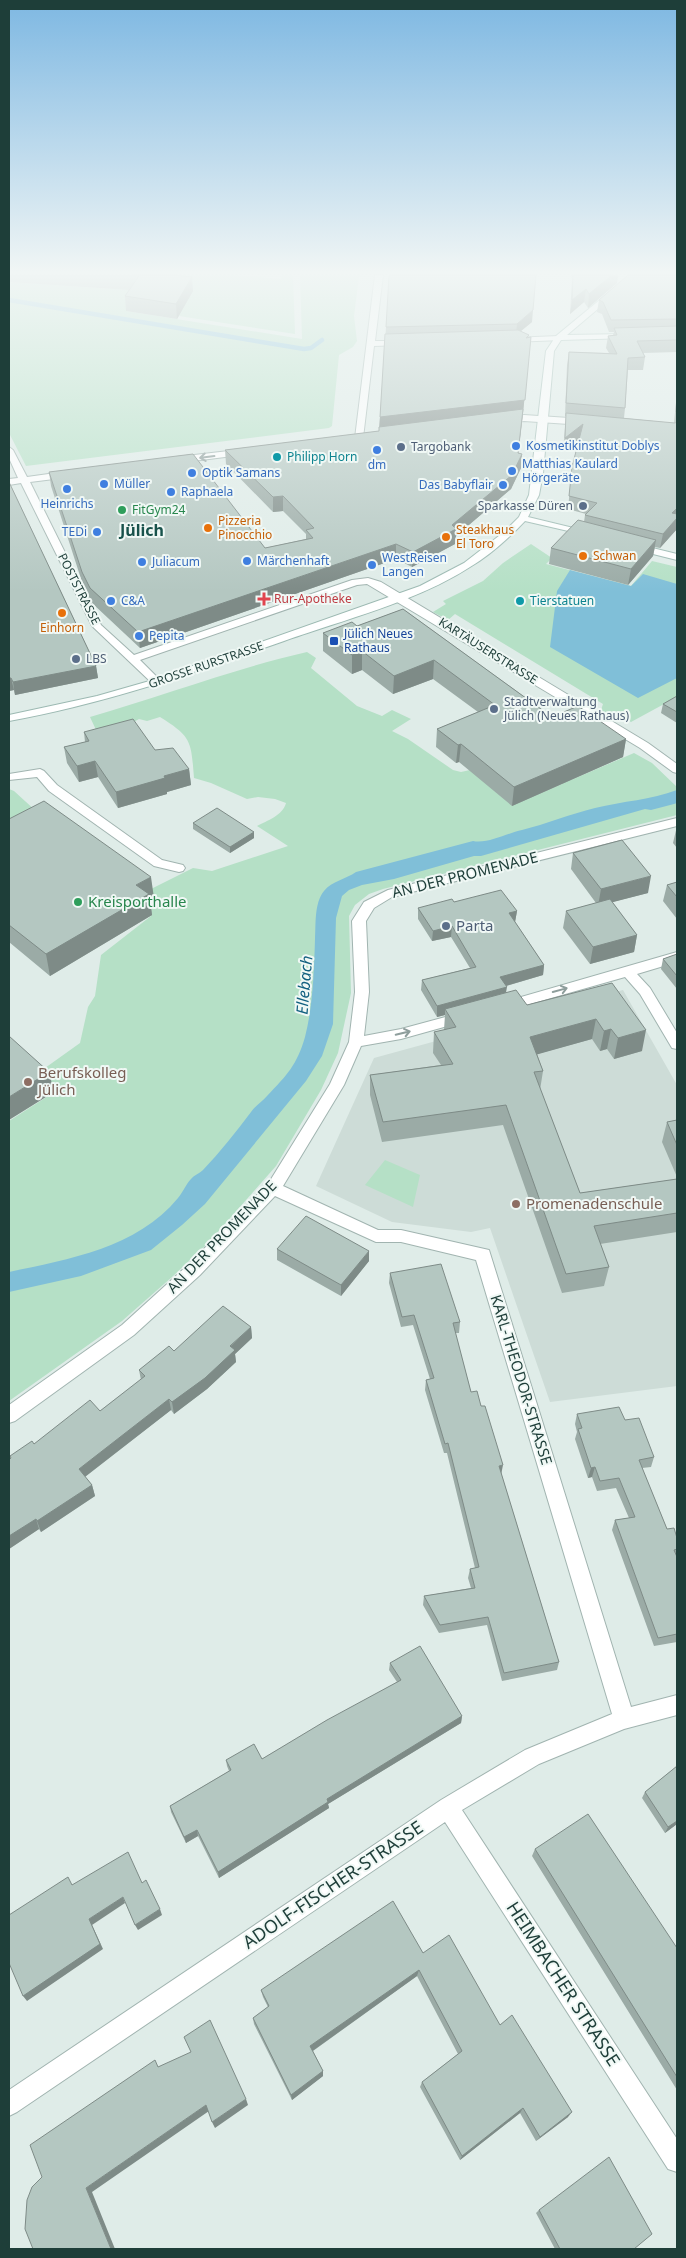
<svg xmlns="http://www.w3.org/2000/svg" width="686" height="2258" font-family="'Noto Sans',sans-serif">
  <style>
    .built { fill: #cddcd7 }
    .green { fill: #b5e0c6 }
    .water { fill: #80bfd8 }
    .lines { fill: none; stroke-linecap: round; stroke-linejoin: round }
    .stream { stroke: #80bfd8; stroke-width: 4.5 }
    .street-casing { stroke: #a1b4b0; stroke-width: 2 }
    .secondary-casing { stroke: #9cb9b2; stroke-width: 2 }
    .street { fill: #fff; fill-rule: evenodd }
    .secondary { fill: #fff; fill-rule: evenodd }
    .wall { fill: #9baba6 }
    .shaded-wall { fill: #7e8b87 }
    .building { fill: #b4c7c1; stroke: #7e8b87 }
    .oneway { stroke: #8e9e9c }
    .shop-dot { fill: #3f7fe0; stroke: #f0f8f5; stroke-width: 2 }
    .service-dot { fill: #5c6f8a; stroke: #f0f8f5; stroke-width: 2 }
    .culture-dot { fill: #0f9aa8; stroke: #f0f8f5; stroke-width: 2 }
    .leisure-dot { fill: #2e9e5b; stroke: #f0f8f5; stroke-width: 2 }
    .food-dot { fill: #e8710a; stroke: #f0f8f5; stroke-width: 2 }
    .health-dot { fill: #e0444e; stroke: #f0f8f5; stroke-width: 2 }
    .transit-dot { fill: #1a4fb4; stroke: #f0f8f5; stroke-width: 2 }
    .education-dot { fill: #8d6e63; stroke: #f0f8f5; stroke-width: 2 }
    .labels { text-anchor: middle; stroke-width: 4; stroke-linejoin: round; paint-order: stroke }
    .far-shop-label { font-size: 12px; fill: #366cbe; stroke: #f0f8f5; text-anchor: start }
    .far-service-label { font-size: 12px; fill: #4e5e75; stroke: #f0f8f5; text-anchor: start }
    .far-culture-label { font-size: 12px; fill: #0d838f; stroke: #f0f8f5; text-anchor: start }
    .far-leisure-label { font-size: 12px; fill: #27864d; stroke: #f0f8f5; text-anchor: start }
    .far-food-label { font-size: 12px; fill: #c56008; stroke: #f0f8f5; text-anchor: start }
    .far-street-label { font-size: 12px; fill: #1e3e39; stroke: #f0f8f5 }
    .far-health-label { font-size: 12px; fill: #be3a42; stroke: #f0f8f5; text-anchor: start }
    .far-transit-label { font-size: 12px; fill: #164399; stroke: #f0f8f5; text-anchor: start }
    .street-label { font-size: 15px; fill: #1e3e39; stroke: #f0f8f5 }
    .leisure-label { font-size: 15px; fill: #27864d; stroke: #f0f8f5; text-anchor: start }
    .service-label { font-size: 15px; fill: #4e5e75; stroke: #f0f8f5; text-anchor: start }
    .education-label { font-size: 15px; fill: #785e54; stroke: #f0f8f5; text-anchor: start }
    .far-district-label { font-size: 16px; font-weight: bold; fill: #18524b; stroke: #f0f8f5 }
    .water-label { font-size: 16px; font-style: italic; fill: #126080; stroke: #f0f8f5 }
    .near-street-label { font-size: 18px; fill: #1e3e39; stroke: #f0f8f5 }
  </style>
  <rect width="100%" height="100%" fill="#dfece8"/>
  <path class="built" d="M623,990L677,1085V1386L550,1402L490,1228L471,1232L392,1222L316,1186L374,1058Z"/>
  <path class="green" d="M9,275H234L281,279L282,275H293L295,334L134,309L193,292Z
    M300,275H363L359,277L354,316L357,341L353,347L339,355L332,426L329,428L26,466L9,433V282L185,294L126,311L302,339Z
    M531,544L552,558L546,564L631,586L652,561L677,567V697L631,722L619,716L606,717L600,713L603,704L455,614L448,620L433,612L446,604L443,601L483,581L503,563Z
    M307,652L316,658L311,668L357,706L382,716L392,710L411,719L392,731L408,739L453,770L461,772L470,770L512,805L562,784L553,777L561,773L571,780L634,753L652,763L677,787V815L383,889L369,894L355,905L349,916L351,993L338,1053L321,1090L276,1166L208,1243L172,1277L122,1321L9,1401V1121L56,1091L38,1073L80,1043L88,1007L95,996L101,955L151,916L149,890L193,868L212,871L288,846L257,826C267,821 283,815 286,803L275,799L258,797L247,799L211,783L194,778C191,741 192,737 160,717L147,721L139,719L130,724L97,732L90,717C163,696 233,669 307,652Z
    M9,789L14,791L48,822L9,846Z
    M385,1160L420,1175L413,1207L365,1185Z"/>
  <path class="water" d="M570,570L631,586L643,574L677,584V678L638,698L550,647L557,591Z
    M677,790V803L674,804L651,810L645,809L481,856H474L394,879L362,885L349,890L342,896L336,918L333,1024L322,1056L306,1081L205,1204L182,1225L151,1250L81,1276L9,1292V1272C69,1259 137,1248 178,1198C183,1192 186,1184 191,1179C194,1175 199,1174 203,1170C220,1152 236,1132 251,1112C255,1106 262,1102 267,1096C287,1075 297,1065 305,1037C313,1006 314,971 315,939C316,925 314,903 324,891C332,881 346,879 356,872L473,841C488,844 507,833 522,830C546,824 570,814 595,808C623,801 651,800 677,790Z"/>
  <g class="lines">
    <path class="stream" d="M9,300L304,349L311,348L322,340"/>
    <g class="street-casing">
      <path id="street" d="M375,275H383L375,341H403L407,343L403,345L374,346L363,438L359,441L355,438Z
        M559,336L563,338L562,340L511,342L507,340L511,338Z
        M524,415L584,419L588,422L584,425L524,421L502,424L498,421L502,418Z
        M9,447L13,450L27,477L70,471L75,474L70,477L30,482L101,625L134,655L352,580L368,578L381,582L648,743L677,764V773L673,772L640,748L367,584L357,585L140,660L162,682L161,684H153L92,626L21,483L9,485V479L18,478L9,458Z
        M246,449L250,452L249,454L177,463L173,460L177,457Z
        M40,769L44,771L57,785L162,860L183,865L185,868L183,871L179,872L154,866L49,791L37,777L9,780V774Z
        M677,818V826L392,897L374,908L366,921L369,992L364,1036L401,1029L464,1012L469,1014L471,1017L469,1020L401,1039L361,1046L344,1085L283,1186L378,1230H401L489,1250L631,1707L677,1695V1715L624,1729L539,1764L462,1810L677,2139V2172L668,2169L445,1822L17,2112L9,2116V2090L441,1800L525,1750L612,1714L476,1260L401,1242H376L275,1196L200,1275L134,1335L15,1421L9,1423V1405L122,1325L188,1265L268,1184L330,1084L349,1042L355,992L352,921L364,902L388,890Z
        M677,952V962L637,974L650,988L677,1033V1049L672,1048L640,994L625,977L505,1011L500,1009L498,1006L500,1003Z"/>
    </g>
    <g class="secondary-casing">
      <path id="secondary" d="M630,275H638L567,335L628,334L632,336L631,338L561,340L554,351L543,473L539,495L528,517L590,532V536L525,521C509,538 490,555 470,567C418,601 343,620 284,641C193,673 104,704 9,721V715L97,696L153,680L420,586L464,563L504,532L519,517L529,495L546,351L556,336Z
        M636,544L677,554V560L633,549L631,547Z"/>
    </g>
    <use href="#street" class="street"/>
    <use href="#secondary" class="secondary"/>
  </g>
  <path class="wall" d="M9,275H173L193,291L177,319L126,311L125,296L129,290L9,282Z
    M571,275H618L617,283L588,308L584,302L570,314L572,278Z
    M677,275V352L643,353L645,357L643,370H628L625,408L624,418L674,423L677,392V529L660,548L655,547L653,556L628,585L549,564L551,548L584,522L585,515L586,514L568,509L572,467L579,439L563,451L566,416H565L567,365L569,352L609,353L606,348L608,336L613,335L614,332H609L602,314L597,312L599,300L644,276Z
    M532,322L521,331L529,337L523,413L518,453L521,468L511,489L456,536L455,544L412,567L396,559L140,648L93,604L84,588L51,486L49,472L265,548L306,539V534L283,511L273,512L226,464L225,450L379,431L386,327Z
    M9,482L96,666L98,678L15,695L14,690L9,691Z
    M403,609L552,717L626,739L623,757L512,806L459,762L456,763L436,747L437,729L478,712L433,679L393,694L362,670L352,674L323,651V633L357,626Z
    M677,696V723L661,713L663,704Z
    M84,732L155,750L189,769L191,785L167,792V794L118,808L98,777L79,782L67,763L64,747L85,742Z
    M9,819L154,898L150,900L152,915L50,976L9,942Z
    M193,823L254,832V838L230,853L193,829Z
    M677,826V848L673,843Z
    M573,853L648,893L612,902L637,935L634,952L590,964L563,928L566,911L596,903L571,869Z
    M677,882V919L663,901L667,885Z
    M454,902L517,911L515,922L544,965L543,975L506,986V992L527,1005L612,983L642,1051L614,1059L607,1049L600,1051L592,1039L537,1054L543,1071L540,1090L580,1193L677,1179V1232L600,1244L609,1267L604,1286L562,1293L503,1125L382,1142L370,1095V1075L441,1065L433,1053L434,1032L444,1030L445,1015L437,1017L421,990L422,980L470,968L451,937L432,941L418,919V908Z
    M677,954V989L661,969L663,959Z
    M677,1120V1177L662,1142L667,1122Z
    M277,1249L369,1261L341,1296L277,1260Z
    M390,1273L460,1322L459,1333H455L471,1392L501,1473L559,1662L557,1670L502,1681L487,1625L439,1633L423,1605L424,1596L471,1588L468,1578L470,1569L475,1568L447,1453H444L425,1390L426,1380L430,1379L413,1325L401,1327L389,1283Z
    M251,1327L252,1338L235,1354L236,1362L207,1389L174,1414L171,1410L85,1477L92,1485L95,1496L41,1532L39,1529L9,1549V1460L11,1459L10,1456L100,1411L141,1380L139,1370L174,1351Z
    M577,1414L625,1420L654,1457L651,1467L642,1468L667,1529L677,1538V1642L654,1646L612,1530L615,1520L629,1518L616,1488L597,1491L592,1477L588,1478L575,1439L577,1432L575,1424Z
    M390,1663L462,1716L461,1723L328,1804L329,1808L219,1878L198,1836L186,1843L171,1812L170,1806L229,1771L227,1766L226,1760L262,1759L397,1682L389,1670Z
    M677,1766V1824L665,1833L642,1798L645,1792Z
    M535,1849L677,1948V2090L532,1856Z
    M423,1953L500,2025L568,2117L536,2141L520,2113L460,2160L420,2087L422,2082L458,2054L417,1976L313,2051L323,2071V2076L292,2100L254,2024L253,2018L268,2007L263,1997L261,1990Z
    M539,2210L634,2249H555L536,2213Z"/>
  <path class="shaded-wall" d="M612,275H618L617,283L588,308L589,294Z
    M192,277L193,291L177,319L176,304Z
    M586,289L584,302L570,314L572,300Z
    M533,310L532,322L516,335L517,324Z
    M531,337L523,413L517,464L522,454L521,468L511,489L456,536L455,544L412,567L413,552L452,525L379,431L380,417Z
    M583,424L582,438L563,451L565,438Z
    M283,496V511L273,512V497Z
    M677,508V529L660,548L663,534L672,513Z
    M656,540L653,556L628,585L631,569Z
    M396,544V559L140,648L138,632Z
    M362,651V670L352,674V655Z
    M434,660L433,679L393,694L394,676Z
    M96,666L98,678L15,695L13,682Z
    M9,678H11L14,690L9,691Z
    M626,739L623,757L512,806L514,787Z
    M461,744L459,762L456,763L458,745Z
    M95,761L98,777L79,782L77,766Z
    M189,769L191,785L167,792V794L118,808L116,792L164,776Z
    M254,832V838L230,853V847Z
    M651,876L648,893L598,906L601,889Z
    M151,877L154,898L150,900L152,915L50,976L46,954L136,885Z
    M517,911L515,922L509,913Z
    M452,926L451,937L432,941L433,931Z
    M637,935L634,952L590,964L593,947Z
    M544,965L543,975L499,988L500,977Z
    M507,987L505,998L445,1009V1015L437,1017V1006Z
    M596,1019L592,1039L528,1057L530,1037Z
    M611,1029L607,1049L600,1051L604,1031Z
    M646,1030L642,1051L614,1059L618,1038Z
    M49,1072L54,1092L9,1120V1097Z
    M369,1251V1261L341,1296V1285Z
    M251,1327L252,1338L235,1354L236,1362L207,1389L174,1414L172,1402Z
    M169,1399L171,1410L82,1479L79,1469Z
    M503,1465L501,1475L499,1466Z
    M595,1467L592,1477L588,1478L591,1468Z
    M92,1485L95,1496L41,1532L37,1521Z
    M36,1519L39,1529L9,1549V1536Z
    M462,1716L461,1723L328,1804L329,1808L219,1878L218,1872L327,1799Z
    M677,1821V1824L665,1833L668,1827Z
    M197,1830L198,1836L186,1843L184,1837Z
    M123,1897L125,1903L92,1925L103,1949L27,2001L23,1996L89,1919Z
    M160,1909L162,1915L138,1930L135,1925Z
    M419,1970L417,1976L311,2052L310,2046Z
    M323,2071V2076L292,2100L291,2095Z
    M246,2099L248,2105L215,2128L212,2122Z
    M206,2105L209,2111L92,2192L115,2249H111L86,2188Z
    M523,2108L520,2113L460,2160L462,2156Z
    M572,2112L568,2117L536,2141L540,2137Z"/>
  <path class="building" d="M134,275H173L192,277L176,304L125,296L139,276Z
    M390,275H536L533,310L517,324L386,327L389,276Z
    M573,275H612L589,294L586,289L572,300Z
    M628,275H677V319L611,320L603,302L599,300Z
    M677,326V340L637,341L645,357L628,358L625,408L566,403L569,352L617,354L608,336L617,335L614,328Z
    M518,330L529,335L526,338L531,337L525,400L380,417L385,334Z
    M677,395V412H676Z
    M523,409L518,453L522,454L512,475L452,525L456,529L413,552L396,544L138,632L90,588L82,572L49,472L193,454L265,548L313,538L306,530L314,528L283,496L273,497L225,450L379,431V427Z
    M566,413L675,423L677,422V508L672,513L677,514V518L663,534L585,515L597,503L569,496L572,467L583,424L565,438Z
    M9,482L96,666L13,682L11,678H9Z
    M578,520L656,540L631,569L551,548Z
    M403,609L552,717L578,706L626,739L514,787L461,744L458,745L437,729L495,705L434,660L394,676L362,651L352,655L323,633L352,622L357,626Z
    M677,696V712L663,704Z
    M133,719L155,750L173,748L189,769L164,776L165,778L116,792L95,761L77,766L64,747L89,741L84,732Z
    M44,801L151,877L136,885L149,894L46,954L9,925V819Z
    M217,808L254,832L230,847L193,823Z
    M622,840L651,876L601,889L573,853Z
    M677,882V897L667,885Z
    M501,890L517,911L509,913L544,965L500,977L507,987L437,1006L422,980L476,967L452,926L433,931L418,908L452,899L454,902Z
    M610,899L637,935L593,947L566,911Z
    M677,954V976L663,959Z
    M612,983L646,1030L618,1038L611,1029L604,1031L596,1019L530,1037L543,1071L534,1072L580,1193L677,1179V1213L594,1226L609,1267L566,1274L506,1105L383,1122L370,1075L453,1064L434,1032L456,1027L445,1009L516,990L527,1005Z
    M9,1036L49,1072L9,1097Z
    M677,1120V1145L667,1122Z
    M306,1216L369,1251L341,1285L277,1249Z
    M441,1264L460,1322L453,1323L471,1392L477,1391L481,1406H485L503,1465L499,1466L559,1662L504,1673L488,1617L440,1625L424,1596L475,1588L470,1569L479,1567L448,1443L445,1444L426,1380L434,1378L414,1315L402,1317L390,1273Z
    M223,1306L251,1327L230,1346L235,1350L205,1378L172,1402L169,1399L79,1469L92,1485L37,1521L36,1519L9,1536V1460L11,1458L10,1456L32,1441L34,1444L90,1400L100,1411L145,1376L139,1370L169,1346L174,1351Z
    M619,1407L625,1420L639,1418L654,1457L639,1460L667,1529L674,1528L677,1538V1549L674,1550L677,1557V1634L658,1638L615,1520L635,1517L619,1478L600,1481L595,1467L591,1468L578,1429L582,1428L577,1414Z
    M420,1646L462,1716L327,1799L328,1802L218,1872L197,1830L184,1837L170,1806L231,1770L226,1760L254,1744L262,1759L327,1720L401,1680L390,1663Z
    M677,1766V1821L668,1827L645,1792Z
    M588,1814L677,1948V2077L535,1849Z
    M128,1852L142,1883L146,1880L160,1909L135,1925L123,1897L89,1919L100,1944L23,1996L9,1963V1915L68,1877L72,1885Z
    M393,1901L423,1953L449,1935L500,2025L512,2015L572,2112L540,2137L523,2108L462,2156L422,2082L462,2051L419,1970L310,2046L323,2071L291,2095L253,2018L269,2006L261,1990Z
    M210,2020L246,2099L212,2122L206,2105L86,2188L111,2249H33L25,2229L27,2200L32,2187L42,2177L30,2145L155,2060L158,2067L191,2052L184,2037Z
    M609,2157L652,2234L634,2249H560L539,2210Z"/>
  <defs><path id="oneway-shaft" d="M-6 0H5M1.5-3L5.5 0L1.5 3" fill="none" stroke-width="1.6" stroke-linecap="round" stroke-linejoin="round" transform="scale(1.25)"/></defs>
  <g class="oneway">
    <use href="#oneway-shaft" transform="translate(207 457) rotate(173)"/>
    <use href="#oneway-shaft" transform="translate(560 990) rotate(-15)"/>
    <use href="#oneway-shaft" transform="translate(403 1033) rotate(-13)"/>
  </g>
  <linearGradient id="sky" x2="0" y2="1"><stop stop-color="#7eb8e2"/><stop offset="0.46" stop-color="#f1f6f5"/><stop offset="1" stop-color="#f1f6f5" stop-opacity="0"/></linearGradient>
  <rect width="686" height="592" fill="url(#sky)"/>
  <g class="shop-dot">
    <circle cx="516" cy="446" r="5"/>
    <circle cx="377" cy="450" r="5"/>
    <circle cx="512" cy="471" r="5"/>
    <circle cx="192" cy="473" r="5"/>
    <circle cx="104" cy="484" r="5"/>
    <circle cx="503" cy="485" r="5"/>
    <circle cx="67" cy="489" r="5"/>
    <circle cx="171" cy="492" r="5"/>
    <circle cx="97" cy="532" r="5"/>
    <circle cx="247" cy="561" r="5"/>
    <circle cx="142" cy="562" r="5"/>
    <circle cx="372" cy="565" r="5"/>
    <circle cx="111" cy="601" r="5"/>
    <circle cx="139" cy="636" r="5"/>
  </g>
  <g class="service-dot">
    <circle cx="401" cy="447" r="5"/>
    <circle cx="583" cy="506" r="5"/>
    <circle cx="76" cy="659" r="5"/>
    <circle cx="494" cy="709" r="5"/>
    <circle cx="446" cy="926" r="5"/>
  </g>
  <g class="culture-dot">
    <circle cx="277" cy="457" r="5"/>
    <circle cx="520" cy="601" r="5"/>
  </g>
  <g class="leisure-dot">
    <circle cx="122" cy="510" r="5"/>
    <circle cx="78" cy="902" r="5"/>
  </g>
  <g class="food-dot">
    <circle cx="208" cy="528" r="5"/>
    <circle cx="446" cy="537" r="5"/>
    <circle cx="583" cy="556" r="5"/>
    <circle cx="62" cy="613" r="5"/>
  </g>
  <path class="health-dot" d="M261.5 591.5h5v5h5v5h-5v5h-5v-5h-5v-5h5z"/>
  <rect class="transit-dot" x="329" y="636" width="10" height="10" rx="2.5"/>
  <g class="education-dot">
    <circle cx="28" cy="1082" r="5"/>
    <circle cx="516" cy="1204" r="5"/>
  </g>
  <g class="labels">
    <g class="far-shop-label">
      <text x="526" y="450">Kosmetikinstitut Doblys</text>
      <text x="522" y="468">Matthias Kaulard<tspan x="522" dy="14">Hörgeräte</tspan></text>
      <text x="377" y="469" text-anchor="middle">dm</text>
      <text x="202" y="477">Optik Samans</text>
      <text x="114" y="488">Müller</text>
      <text x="493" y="489" text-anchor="end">Das Babyflair</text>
      <text x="181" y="496">Raphaela</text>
      <text x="67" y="508" text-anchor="middle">Heinrichs</text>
      <text x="87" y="536" text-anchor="end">TEDi</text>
      <text x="382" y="562">WestReisen<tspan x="382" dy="14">Langen</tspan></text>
      <text x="257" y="565">Märchenhaft</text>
      <text x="152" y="566">Juliacum</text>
      <text x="121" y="605">C&amp;A</text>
      <text x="149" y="640">Pepita</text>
    </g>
    <g class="far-service-label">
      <text x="411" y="451">Targobank</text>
      <text x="573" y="510" text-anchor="end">Sparkasse Düren</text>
      <text x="86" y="663">LBS</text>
      <text x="504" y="706">Stadtverwaltung<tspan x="504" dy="14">Jülich (Neues Rathaus)</tspan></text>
    </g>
    <g class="far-culture-label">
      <text x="287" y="461">Philipp Horn</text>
      <text x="530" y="605">Tierstatuen</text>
    </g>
    <g class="far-leisure-label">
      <text x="132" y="514">FitGym24</text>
    </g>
    <g class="far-food-label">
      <text x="218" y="525">Pizzeria<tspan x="218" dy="14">Pinocchio</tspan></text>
      <text x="456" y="534">Steakhaus<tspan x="456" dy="14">El Toro</tspan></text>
      <text x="593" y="560">Schwan</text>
      <text x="62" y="632" text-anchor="middle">Einhorn</text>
    </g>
    <g class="far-street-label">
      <text transform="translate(79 589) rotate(63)" y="4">POSTSTRASSE</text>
      <text transform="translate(488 651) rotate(32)" y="4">KARTÄUSERSTRASSE</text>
      <text transform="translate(206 665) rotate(-19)" y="4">GROSSE RURSTRASSE</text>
    </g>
    <g class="far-health-label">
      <text x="274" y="603">Rur-Apotheke</text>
    </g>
    <g class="far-transit-label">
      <text x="344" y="638">Jülich Neues<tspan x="344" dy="14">Rathaus</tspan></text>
    </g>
    <g class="street-label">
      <text transform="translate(465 875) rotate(-14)" y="5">AN DER PROMENADE</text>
      <text transform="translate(222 1237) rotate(-46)" y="5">AN DER PROMENADE</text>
      <text transform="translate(521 1380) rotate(73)" y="5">KARL-THEODOR-STRASSE</text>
    </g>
    <g class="leisure-label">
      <text x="88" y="907">Kreisporthalle</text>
    </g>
    <g class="service-label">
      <text x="456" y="931">Parta</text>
    </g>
    <g class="education-label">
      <text x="38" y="1078">Berufskolleg<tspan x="38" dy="17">Jülich</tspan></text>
      <text x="526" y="1209">Promenadenschule</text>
    </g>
    <g class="far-district-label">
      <text x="142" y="536">Jülich</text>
    </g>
    <g class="water-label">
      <text transform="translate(304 985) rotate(-85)" y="6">Ellebach</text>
    </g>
    <g class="near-street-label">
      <text transform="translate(333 1885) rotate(-34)" y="6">ADOLF-FISCHER-STRASSE</text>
      <text transform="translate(563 1984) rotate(57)" y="6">HEIMBACHER STRASSE</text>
    </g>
  </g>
  <rect width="686" height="2258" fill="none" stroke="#1e3e39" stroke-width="20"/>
</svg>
